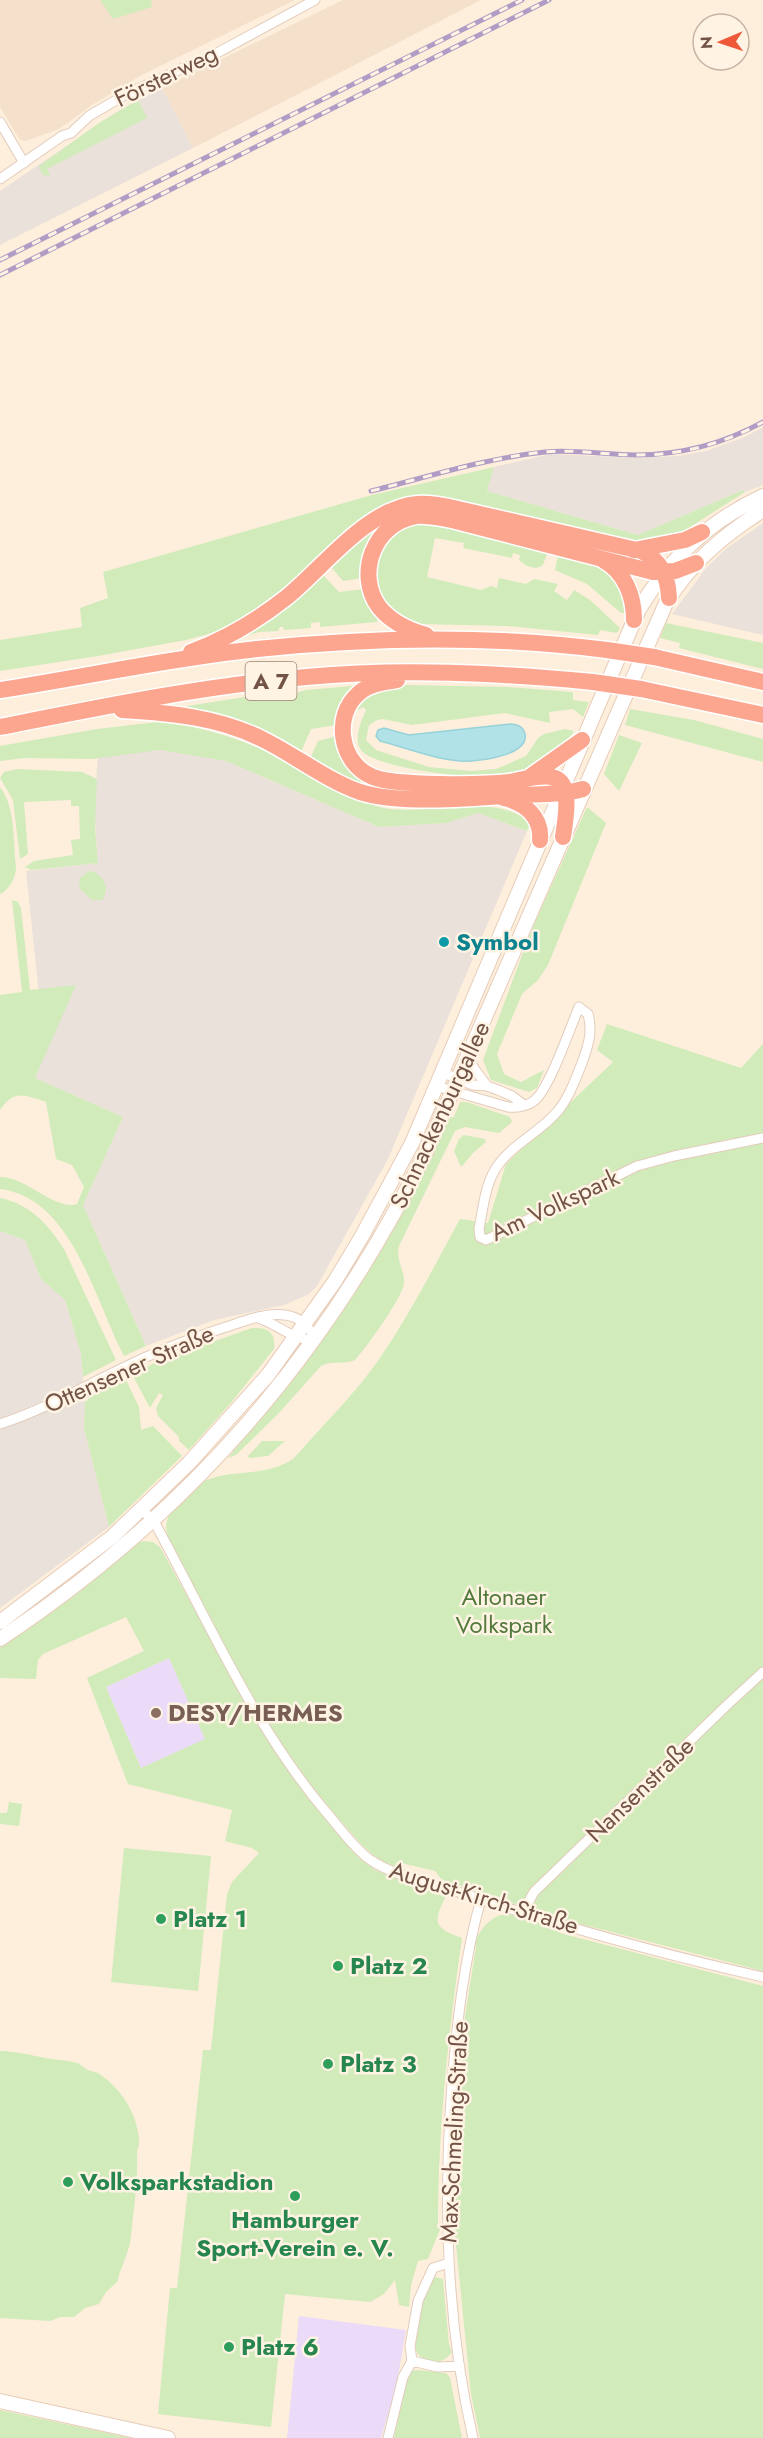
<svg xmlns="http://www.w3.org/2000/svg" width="763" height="2438" font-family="Jost,sans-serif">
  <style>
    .residential { fill: #f5e0cb }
    .industrial { fill: #eae1da }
    .education { fill: #ecdaf9 }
    .green { fill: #d1ebbb; fill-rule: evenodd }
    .water { fill: #b1e2e7; stroke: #97d2d9; stroke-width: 1.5 }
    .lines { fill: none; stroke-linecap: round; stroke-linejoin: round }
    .street-casing { stroke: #e3ccbc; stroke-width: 11 }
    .secondary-casing { stroke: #e8ccb8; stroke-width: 16 }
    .highway-casing { stroke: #fff; stroke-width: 19 }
    .street { stroke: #fff; stroke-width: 9 }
    .secondary { stroke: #fff; stroke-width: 14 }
    .highway { stroke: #fca68f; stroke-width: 16 }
    .rail-casing { stroke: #b09cc5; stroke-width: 5 }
    .rail { stroke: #fff3e4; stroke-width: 3; stroke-dasharray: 9; stroke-linecap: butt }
    .highway-bridge-casing { stroke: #fff; stroke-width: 19; stroke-linecap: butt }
    .highway-bridge { stroke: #fca68f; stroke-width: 16 }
    .culture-dot { fill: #0f9aa8; stroke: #fff3e4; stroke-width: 2 }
    .education-dot { fill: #8d6e63; stroke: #fff3e4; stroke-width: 2 }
    .leisure-dot { fill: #2e9e5b; stroke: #fff3e4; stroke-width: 2 }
    .labels { text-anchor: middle; stroke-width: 5; stroke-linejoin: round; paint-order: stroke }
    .shield { fill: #fff3e4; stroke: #9d8375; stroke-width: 1.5 }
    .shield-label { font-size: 22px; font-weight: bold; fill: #735345 }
    .street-label { font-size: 24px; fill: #735345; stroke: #fff3e4 }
    .culture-label { font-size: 24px; font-weight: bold; fill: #0d838f; stroke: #fff3e4; text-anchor: start }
    .park-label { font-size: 24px; fill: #527a3c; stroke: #fff3e4 }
    .education-label { font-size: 24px; font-weight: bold; fill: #785e54; stroke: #fff3e4; text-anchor: start }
    .leisure-label { font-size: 24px; font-weight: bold; fill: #27864d; stroke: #fff3e4; text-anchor: start }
  </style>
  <rect width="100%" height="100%" fill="#fdefdc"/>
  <path class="residential" d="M0,0H295L140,76L92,105L59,129L26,141L20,140L0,107Z
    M343,0H481L193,148L162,88Z"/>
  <path class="industrial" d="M162,88L193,148L0,245V191L118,111Z
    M763,427V485L745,492L743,490L638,535L487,491L494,467L551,454L636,458L679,456L706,451L745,437Z
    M763,523V635L672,614L707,567L727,548Z
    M160,750L226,761L379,827L446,823L478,813L527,831L388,1159L317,1286L309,1294L284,1305L214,1320L146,1346L83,1205L123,1117L35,1078L40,1004L26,871L98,863L94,808L98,756Z
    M0,1231L25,1240L41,1279L65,1300L81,1354L85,1402L84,1428L109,1527L0,1608Z"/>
  <path class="education" d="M169,1658L206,1739L141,1768L106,1687Z
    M299,2316L406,2330L396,2388L381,2438H287Z"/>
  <path class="green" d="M100,0H151L152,7L113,19Z
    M138,100L147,118L47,169L50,176L43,175L39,166L99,123Z
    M494,467L487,491L638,535L743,490L745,492L676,536L637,543L400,500L377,509L301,577L249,616L220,631L186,640L98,656L0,671V640L82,627L80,608L108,598L103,572L372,495Z
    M407,514L363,578L343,581L331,567L371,531Z
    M427,520L545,549L547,554L543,565C535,571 526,566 519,560L520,555L513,553L512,558L463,548L464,543L435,538L427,577L481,590L491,586L497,588L499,578L526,584L534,579L558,584L554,591L567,600L574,590L590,600L620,628L617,633L600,630L598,635L507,626L420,624L412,623L389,610L373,577V565L394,531Z
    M560,554C596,563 624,571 625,613H621L587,584L555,570L558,556Z
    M322,574L339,592L364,589L371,608L370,611L377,618V622L320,627V622L311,623V628L284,630L283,627H280L278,631L259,632L249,635V633Z
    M666,623L763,643V669L679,648L680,643L660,638Z
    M364,685L337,725L311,729L301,752L188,709L187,706L257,695L258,699L289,695L306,690Z
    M403,685L508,687L573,692V700L589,702L583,717L573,709L549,712L550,723L505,713L412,725L383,719L377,720L369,725L366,740L376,750L429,767L471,771L496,769L526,756L538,738L544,734L565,729L574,731C566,744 544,763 530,770C520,774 504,777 494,777C470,779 375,768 361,750C353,739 361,721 366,710L363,707L354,712C366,692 381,687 403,685Z
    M630,709L694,720L763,739V762L625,725Z
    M158,722C213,727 261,746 309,773C332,785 353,800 379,807C425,818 493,790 531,823L527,831L478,813L446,823L379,827L226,761L160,750L92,759L25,758L0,761V746L97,729Z
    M619,735L642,743L619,791L604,774Z
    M337,736L358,775L541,784L549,785V789H387L347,779L310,759L318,741Z
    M17,769L82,772L97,779L95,828L98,863L31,870L25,867L34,861L73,855L71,840L80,839L79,806H71V800L24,802L28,854L20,859L13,800L0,778L4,772Z
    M0,787C16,807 13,843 16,867C16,878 9,890 0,894Z
    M587,807L606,823L548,965L538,980L522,994L497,1054L504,1074L521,1082L544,1070L537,1088L529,1092L491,1080L483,1060L531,931Z
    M89,871C103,873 111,887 102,900H92L79,888L80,878Z
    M12,900L18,902L21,908L30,990L76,985L35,1078L123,1117L83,1205L146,1346L124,1356C95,1302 73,1198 0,1189V1177C25,1176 55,1211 77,1204L84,1187L72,1165L56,1159L46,1102C25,1095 14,1089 0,1110V995L22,992Z
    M607,1024L741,1068L763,1044V1971L561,1919L442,1880L435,1871L397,1862L395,1867C371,1858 356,1839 340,1820C267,1738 219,1636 169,1540C163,1523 167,1515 179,1503C186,1496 195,1485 204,1481C233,1468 267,1478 294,1458C323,1425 355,1394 380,1358C410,1314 435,1265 460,1219L488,1223L506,1164L613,1062L597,1050Z
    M460,1102H467L510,1117L512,1122L499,1133L465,1127L455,1131L399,1246C395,1260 405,1270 404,1283C403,1297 366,1348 355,1360C344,1365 332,1360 321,1366L278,1414L236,1455L228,1458L296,1376L357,1289L402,1213L448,1118L454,1117Z
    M464,1135L485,1139L486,1142L474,1152L461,1167L454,1151L459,1139Z
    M0,1198C30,1204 48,1224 64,1249L116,1360L83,1377L81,1354L65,1300L41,1279L25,1240L0,1231Z
    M252,1328C268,1327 276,1332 274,1349L230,1404L189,1450L179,1441V1437L158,1416L156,1408L163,1395L159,1393L150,1408L133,1376L155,1362Z
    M126,1380L139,1407L141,1430L153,1426L182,1456L109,1527L84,1428L85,1402L101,1388Z
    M262,1441H285L268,1456L249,1458L248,1456Z
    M143,1541L153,1542L160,1547L251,1712L305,1794L357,1854L375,1870L447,1894C433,1922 432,1927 462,1938C449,2029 439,2119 438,2212V2224L441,2227L428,2259L418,2261L411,2285L409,2307L399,2305L395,2280L384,2294L370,2302L285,2294L271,2427L158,2414L170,2288H177L203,2050H211L227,1894L232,1882L259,1853L252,1848L225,1841L232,1810L128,1784L87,1678L144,1651L126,1617L43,1654L38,1660L36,1679L0,1678V1645L76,1592L138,1543ZM169,1658L205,1739L141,1768L106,1687Z
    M9,1802L22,1804L19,1826L0,1824V1813H7Z
    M124,1848L211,1856L198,1991L111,1982Z
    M510,1914L548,1924L560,1933L763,1986V2438H480L471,2394L455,2235L458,2110L465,2016L476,1947L475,1941C483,1926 492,1914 510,1914Z
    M0,2051C15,2051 31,2055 45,2058C56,2060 67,2060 77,2063C81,2064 84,2068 88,2070C93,2072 98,2072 101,2075C122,2090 137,2114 139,2139C140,2144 137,2149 137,2153C138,2181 134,2208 131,2235C130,2252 121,2266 117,2282L106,2292L99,2304L85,2308L74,2317H61L50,2321L0,2318Z
    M435,2277L443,2279L449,2345L452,2352C447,2359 440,2363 432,2362C426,2361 419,2357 417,2352C411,2339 424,2282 435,2277Z
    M418,2370L446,2373L450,2378L462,2438H394L408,2376L412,2371Z
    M0,2410L131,2438H0Z"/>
  <path class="water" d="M511,724C518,725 523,726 525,734C529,754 486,760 471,761C443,763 408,748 380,741L376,736L378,730L384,728L409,735Z"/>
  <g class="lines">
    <g class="street-casing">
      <path id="street" d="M0,122L24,163
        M0,179L62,136L71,133L89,116L123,96L185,67L193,66L315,0
        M470,1055L473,1067L487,1086
        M441,1072L473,1085L487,1086L498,1090L512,1096L524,1105
        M436,1086L508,1107C517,1108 528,1106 535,1100C550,1087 570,1028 579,1007L588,1014C593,1032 588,1046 582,1063C575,1080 569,1098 557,1112C539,1133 512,1144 496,1168C485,1185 483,1209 479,1229L480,1237L486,1240L637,1166L674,1156L763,1138
        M0,1424C44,1410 84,1386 125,1367C157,1351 189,1339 223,1328C242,1322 265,1312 285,1315C300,1317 310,1327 315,1340C293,1341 278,1324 258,1318
        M142,1509L156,1525C209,1622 254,1727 326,1812C340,1828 353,1847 369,1859C395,1877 429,1882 458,1892C558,1925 660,1954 763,1977
        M523,1912L534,1892L726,1706L763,1672
        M412,2361L438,2367L460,2366
        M388,2438L403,2377L412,2361L410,2346L418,2301L433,2268L449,2263
        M473,2438C446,2322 443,2202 452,2084C457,2021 464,1960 481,1899"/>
    </g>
    <g class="secondary-casing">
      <path id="secondary" d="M0,1622L112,1537L189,1463L268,1375L335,1281L362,1236L412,1143L639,609C670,558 709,521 763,496
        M0,1639C188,1514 325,1356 425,1154L666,603C690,563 724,535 763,510
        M0,2401L168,2438"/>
    </g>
    <g class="highway-casing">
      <path id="highway" d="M634,550L685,540L702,532
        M603,560C625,572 634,596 634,620
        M426,635C408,630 391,622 379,607C355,574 374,523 416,516C428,515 440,518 452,520L653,572L675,571L696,563
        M191,652C226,639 258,620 287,597C325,566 366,509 417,504C431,503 445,506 458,509L641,551C661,560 668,576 669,598
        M654,657L763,682
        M397,680C384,682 369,684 359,693C332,716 340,764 373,777C395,786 483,785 509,782C523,780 542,773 555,778C573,784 565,822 563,837
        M641,689L763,715
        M0,690C85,677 170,658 257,649C373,637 490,635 607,650
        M122,710C171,713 219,717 264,740C296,756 326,780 360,792C401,805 477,798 520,795C541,794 563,795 583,789
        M0,727C101,707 203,686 306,677C402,668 498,673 593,682
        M531,776L582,740
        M504,798C525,803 542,817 540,840"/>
    </g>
    <use href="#street" class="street"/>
    <use href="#secondary" class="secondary"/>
    <use href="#highway" class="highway"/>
    <g class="rail-casing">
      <path id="rail" d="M0,260L522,0
        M0,275L549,0
        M371,491C428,477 486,458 545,452C575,449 606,455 636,455C682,455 723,444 763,422"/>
    </g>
    <use href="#rail" class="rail"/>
    <g class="highway-bridge-casing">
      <path id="highway-bridge" d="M607,650L654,657
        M593,682L641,689"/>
    </g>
    <use href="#highway-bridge" class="highway-bridge"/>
  </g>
  <circle class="culture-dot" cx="444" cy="942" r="6"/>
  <circle class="education-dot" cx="156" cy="1713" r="6"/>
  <g class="leisure-dot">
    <circle cx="161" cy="1919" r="6"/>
    <circle cx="338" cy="1966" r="6"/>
    <circle cx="328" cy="2064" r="6"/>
    <circle cx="68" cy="2182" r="6"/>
    <circle cx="295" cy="2196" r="6"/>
    <circle cx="229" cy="2347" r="6"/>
  </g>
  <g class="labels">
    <rect class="shield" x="245.5" y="662" width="51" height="38" rx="4.5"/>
    <g class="shield-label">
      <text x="271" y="689">A 7</text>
    </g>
    <g class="street-label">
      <text transform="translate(166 76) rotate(-26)" y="8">Försterweg</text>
      <text transform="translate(440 1115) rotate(-65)" y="8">Schnackenburgallee</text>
      <text transform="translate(555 1205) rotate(-25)" y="8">Am Volkspark</text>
      <text transform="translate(129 1369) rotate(-24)" y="8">Ottensener Straße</text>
      <text transform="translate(640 1790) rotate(-44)" y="8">Nansenstraße</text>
      <text transform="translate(484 1898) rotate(17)" y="8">August-Kirch-Straße</text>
      <text transform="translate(454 2132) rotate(-87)" y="8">Max-Schmeling-Straße</text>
    </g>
    <g class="culture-label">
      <text x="456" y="950">Symbol</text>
    </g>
    <g class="park-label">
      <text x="504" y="1605">Altonaer<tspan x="504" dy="28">Volkspark</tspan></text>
    </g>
    <g class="education-label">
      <text x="168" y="1721">DESY/HERMES</text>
    </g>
    <g class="leisure-label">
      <text x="173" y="1927">Platz 1</text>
      <text x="350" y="1974">Platz 2</text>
      <text x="340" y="2072">Platz 3</text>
      <text x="80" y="2190">Volksparkstadion</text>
      <text x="295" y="2228" text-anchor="middle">Hamburger<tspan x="295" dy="28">Sport-Verein e. V.</tspan></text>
      <text x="241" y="2355">Platz 6</text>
    </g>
  </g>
  <g transform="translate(721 42) rotate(268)"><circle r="28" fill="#fff3e4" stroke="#c7b3a4" stroke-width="1.5"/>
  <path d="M0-4.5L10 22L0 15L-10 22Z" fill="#ef593a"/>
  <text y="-9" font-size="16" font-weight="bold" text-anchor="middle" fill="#735345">N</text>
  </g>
</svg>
